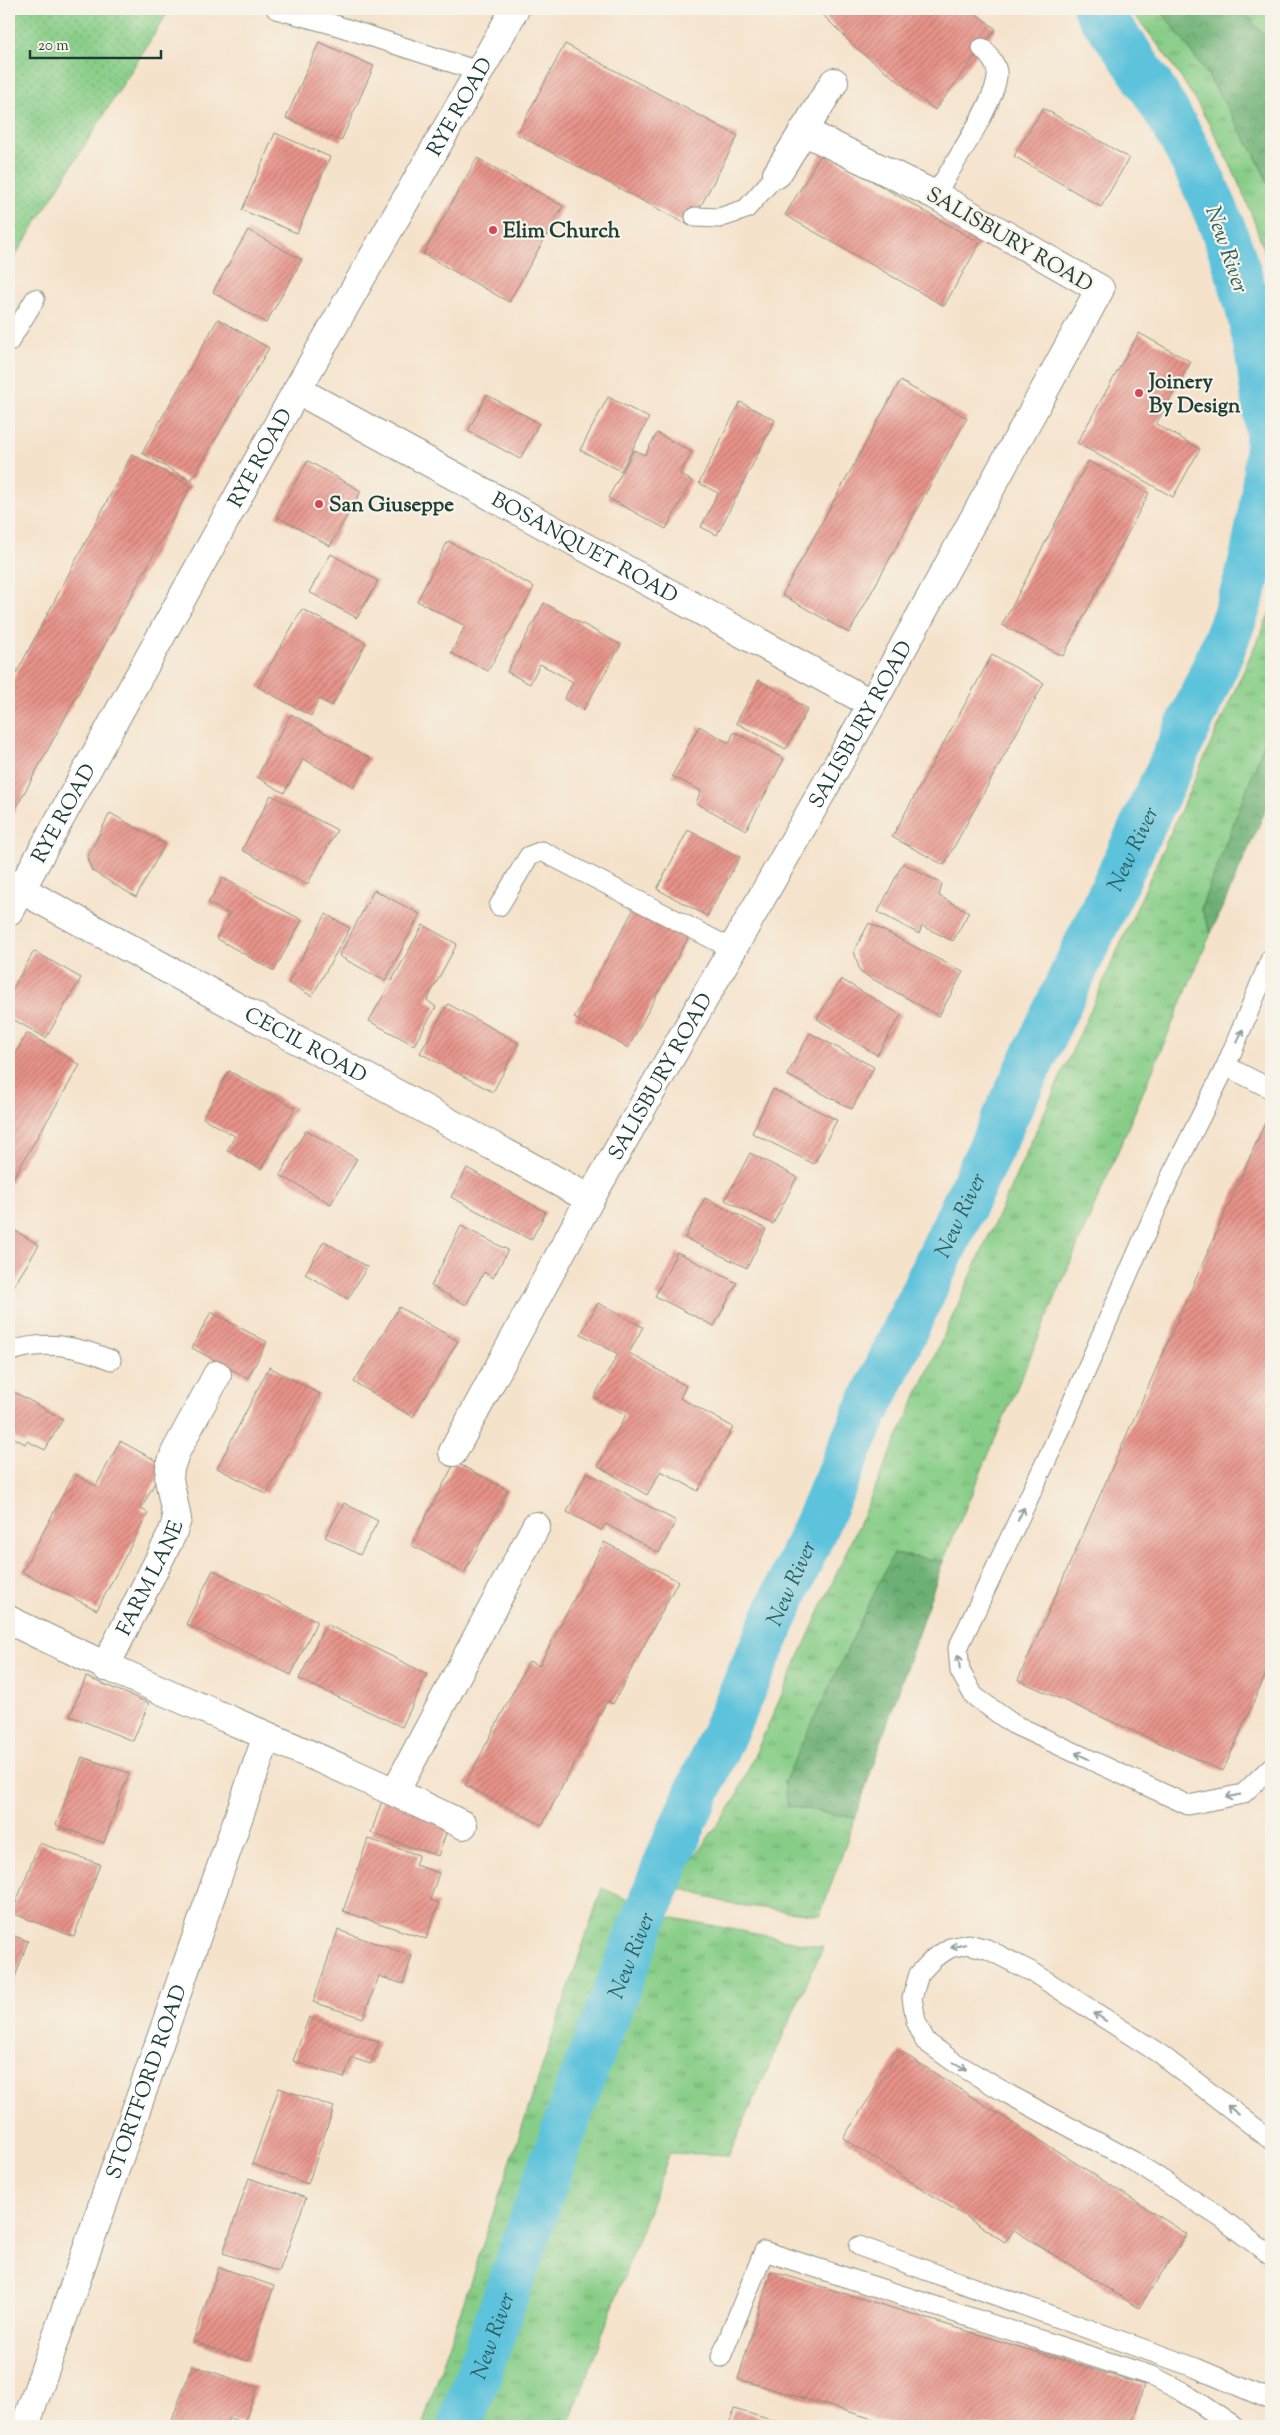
<svg xmlns="http://www.w3.org/2000/svg" width="1280" height="2435" font-family="'Sorts Mill Goudy',serif">
  <style>
    .grass { fill: url(#grass-tufts); stroke: #53855e }
    .forest { fill: url(#forest-crowns); stroke: #467654 }
    .park { fill: url(#park-dots); stroke: #53855e }
    .lines { fill: none; stroke-linecap: round; stroke-linejoin: round }
    .canal { stroke: #5dc2db; stroke-width: 46 }
    .building { fill: url(#building-hatch) }
    .lane-casing { stroke: #8a9080; stroke-width: 21 }
    .street-casing { stroke: #8a9080; stroke-width: 30 }
    .lane { stroke: #fff; stroke-width: 19 }
    .street { stroke: #fff; stroke-width: 28 }
    .oneway { stroke: #8f9e9a }
    .poi-dot { fill: #d1495b; stroke: #f7f3e8; stroke-width: 2 }
    .labels { text-anchor: middle; stroke-width: 4.5; stroke-linejoin: round; paint-order: stroke }
    .street-label { font-size: 21px; fill: #1f3d34; stroke: #f7f3e8 }
    .poi-label { font-size: 21px; font-weight: bold; fill: #1f3d34; stroke: #f7f3e8; text-anchor: start }
    .water-label { font-size: 22px; font-style: italic; fill: #2e5e5e; stroke: #f7f3e8 }
  </style>
  <defs>
    <pattern id="grass-tufts" width="24" height="20" patternUnits="userSpaceOnUse" patternTransform="scale(1.25)"><rect width="24" height="20" fill="#87cd87"/><path d="M3 7l-1-3M5 7V3M7 7l1-3M15 17l-1-3M17 17v-4M19 17l1-3" fill="none" stroke="#6ea86f"/></pattern>
    <pattern id="forest-crowns" width="20" height="18" patternUnits="userSpaceOnUse" patternTransform="scale(1.25)"><rect width="20" height="18" fill="#6db074"/><path d="M2 6a3 3 0 1 1 6 0M12 15a3 3 0 1 1 6 0" fill="none" stroke="#599060"/></pattern>
    <pattern id="park-dots" width="8" height="8" patternUnits="userSpaceOnUse" patternTransform="scale(1.25)"><rect width="8" height="8" fill="#87cd87"/><path d="M2 2h.1M6 6h.1" fill="none" stroke="#6ea86f" stroke-width="1.8" stroke-linecap="round"/></pattern>
    <pattern id="building-hatch" width="6" height="6" patternUnits="userSpaceOnUse" patternTransform="scale(1.25)"><rect width="6" height="6" fill="#e89389"/><path d="M-1 1l2-2M0 6l6-6M5 7l2-2" fill="none" stroke="#bb7971"/></pattern>
  </defs>
  <rect width="100%" height="100%" fill="#f7f3e8"/>
  <filter id="ink" filterUnits="userSpaceOnUse"><feTurbulence type="fractalNoise" baseFrequency=".02" numOctaves="2"/><feDisplacementMap in="SourceGraphic" scale="10" xChannelSelector="R" yChannelSelector="G"/><feConvolveMatrix kernelMatrix="1 2 1 2 8 2 1 2 1" color-interpolation-filters="sRGB"/></filter>
  <filter id="wash" filterUnits="userSpaceOnUse"><feTurbulence type="fractalNoise" baseFrequency=".0096" numOctaves="4" result="noise"/><feDisplacementMap in="SourceGraphic" scale="20" xChannelSelector="R" yChannelSelector="G"/><feGaussianBlur stdDeviation="1.12" result="paint"/><feColorMatrix in="noise" values="0 0 0 0 0 0 0 0 0 0 0 0 0 0 0 0 0 1.4 0 .05"/><feComposite in="paint" operator="in"/></filter>
  <g filter="url(#wash)">
    <rect width="100%" height="100%" fill="#f5e2cb"/>
    <path class="grass" d="M1129,9H1160L1206,72L1254,153L1271,189V275C1247,182 1192,81 1129,9Z
      M1241,9H1271V43Z
      M1271,610V726L1201,908L1211,933L943,1561L893,1554L788,1806L855,1818L820,1915L730,1904L673,1886L733,1803Z
      M602,1888L664,1916L823,1947L729,2155L670,2153L568,2426H422Z"/>
    <path class="forest" d="M1160,9H1241L1271,43V189L1254,153L1206,72Z
      M1271,726V798L1211,933L1201,908Z
      M893,1554L943,1561L855,1818L788,1806L784,1782Z"/>
    <path class="park" d="M9,9H170L9,266Z"/>
    <g class="lines">
      <path class="canal" id="s1" d="M460,2426L581,2081L670,1854L864,1417L1172,763C1198,703 1228,644 1246,582C1258,541 1266,483 1268,441C1269,423 1264,402 1262,384C1246,248 1181,116 1096,9"/>
    </g>
    <g id="blocks">
      <path class="building" d="M817,9H970L996,29L935,110L856,48Z
        M319,42L374,66L341,141L286,118Z
        M565,44L738,136L690,226L517,134Z
        M1043,108L1129,158L1101,207L1014,156Z
        M275,133L330,157L297,233L242,210Z
        M822,152L980,243L944,306L785,215Z
        M477,158L563,206L509,302L423,254Z
        M248,230L302,260L266,323L213,292Z
        M218,319L269,348L191,481L142,453Z
        M1139,333L1191,362L1156,424L1200,449L1173,497L1077,443Z
        M900,381L967,418L849,633L782,595Z
        M487,395L539,423L520,459L468,431Z
        M608,397L649,418L621,471L580,450Z
        M740,402L775,420L717,535L701,527L718,493L699,483Z
        M657,433L692,452L680,474L692,481L666,529L608,498L634,450L645,455Z
        M132,454L191,486L9,821V687Z
        M308,461L361,491L330,546L276,516Z
        M1088,461L1149,493L1063,656L1002,625Z
        M448,541L534,587L488,671L451,653L465,626L417,601Z
        M331,554L378,581L357,618L309,592Z
        M544,603L621,645L583,711L564,699L573,682L555,672L540,664L530,684L507,672Z
        M302,609L366,643L332,706L319,699L311,716L258,687Z
        M992,655L1044,683L944,865L892,837Z
        M759,680L808,709L786,749L736,723Z
        M291,714L370,758L354,787L303,759L284,793L257,777Z
        M699,726L729,743L734,732L784,759L746,830L696,803L701,791L672,776Z
        M271,795L337,830L307,885L242,850Z
        M110,813L165,844L136,897L92,871L87,858Z
        M688,830L740,857L707,916L657,889Z
        M903,863L942,884L939,896L969,912L953,941L922,926L919,934L878,912Z
        M223,878L302,920L274,971L216,938L229,914L208,903Z
        M374,890L420,914L385,981L339,956Z
        M635,907L689,936L628,1048L574,1018Z
        M326,914L350,928L312,996L288,983Z
        M869,923L963,972L939,1016L860,972L854,951Z
        M423,925L457,944L427,1000L436,1007L414,1045L369,1021Z
        M34,951L81,978L46,1038L9,1017V995Z
        M841,979L901,1015L877,1055L817,1019Z
        M448,1004L519,1043L493,1092L420,1053Z
        M27,1033L80,1065L9,1185V1064Z
        M810,1033L874,1067L852,1109L787,1075Z
        M229,1071L295,1108L261,1169L227,1151L235,1136L203,1118Z
        M773,1089L837,1120L814,1164L752,1133Z
        M1265,1123L1271,1126V1662L1223,1771L1018,1680Z
        M306,1130L357,1159L331,1204L280,1175Z
        M750,1153L797,1177L773,1224L725,1200Z
        M467,1168L546,1212L531,1240L451,1197Z
        M705,1198L766,1229L747,1268L685,1238Z
        M461,1226L508,1250L493,1278L484,1272L466,1305L431,1286Z
        M9,1227L39,1245L9,1294Z
        M324,1241L367,1267L348,1299L305,1274Z
        M677,1252L737,1283L714,1326L655,1296Z
        M598,1303L643,1327L629,1353L686,1386L680,1398L733,1427L698,1491L661,1471L647,1495L598,1466L626,1415L594,1397L618,1354L581,1334Z
        M399,1307L458,1341L413,1417L354,1382Z
        M211,1312L267,1342L248,1378L192,1348Z
        M269,1367L320,1394L267,1494L217,1468Z
        M9,1389L63,1419L45,1450L27,1441L25,1444L9,1435Z
        M120,1441L164,1465L141,1509L148,1513L97,1610L22,1572L74,1474L96,1486Z
        M455,1462L508,1490L464,1573L411,1545Z
        M587,1472L676,1521L659,1553L606,1524L601,1530L567,1512Z
        M344,1503L378,1521L360,1555L325,1537Z
        M604,1542L678,1581L613,1704L607,1701L542,1825L465,1785L529,1661L539,1666Z
        M213,1570L317,1621L291,1675L186,1624Z
        M326,1624L427,1674L402,1727L299,1679Z
        M86,1677L149,1703L133,1741L70,1716Z
        M82,1757L129,1773L104,1843L56,1825Z
        M383,1798L450,1822L438,1856L371,1833Z
        M368,1839L419,1855L415,1865L439,1873L430,1900L439,1903L426,1939L343,1911Z
        M39,1843L100,1864L74,1937L12,1913Z
        M338,1930L412,1956L403,1984L379,1976L363,2018L313,2002Z
        M9,1934L28,1941L9,1994Z
        M309,2017L379,2042L371,2064L352,2058L344,2078L293,2061Z
        M900,2051L1187,2234L1139,2308L1014,2230L1005,2242L843,2138Z
        M279,2088L334,2107L308,2184L252,2164Z
        M249,2178L306,2198L279,2272L223,2253Z
        M219,2267L274,2286L248,2361L193,2341Z
        M771,2271L1144,2385L1131,2426H897L738,2379Z
        M192,2365L257,2387L244,2423L229,2418L226,2426H170Z
        M734,2409L792,2426H729Z"/>
    </g>
  </g>
  <g filter="url(#ink)">
    <use href="#blocks" fill-opacity="0" stroke="#8a9080" stroke-width="1"/>
    <g class="lines">
      <g class="lane-casing">
        <path id="lane" d="M276,9L332,24L481,72
          M935,195C949,171 1001,95 997,71C995,62 988,54 982,48
          M695,217L719,218L746,209L777,174
          M9,342L35,299
          M499,906L529,856L542,851L732,949
          M1271,958L1226,1066L1271,1089
          M1226,1066L1168,1182L1055,1442L958,1648L960,1671L974,1696L1013,1724L1188,1805L1243,1794L1271,1767
          M9,1352C44,1339 77,1346 111,1360
          M1271,2140L1160,2054L1034,1973L987,1949L968,1944L950,1948L934,1958L919,1974L912,1998L916,2021L925,2041L954,2062L1008,2094L1133,2161L1221,2218L1271,2256
          M859,2246L1196,2368L1271,2400
          M721,2357L764,2251L1152,2376L1183,2392L1233,2426"/>
      </g>
      <g class="street-casing">
        <g id="street">
          <path d="M777,174L834,82"/>
          <path id="s2" d="M297,390L872,704"/>
          <path id="s3" d="M9,883L590,1199"/>
          <path id="s4" d="M9,911L297,390L515,9"/>
          <path id="s5" d="M453,1452L590,1199L872,704L1100,289L935,195L803,131"/>
          <path d="M9,1620C158,1694 314,1751 463,1825"/>
          <path id="s6" d="M105,1667L172,1534L177,1519L169,1479L170,1468L175,1453L217,1375"/>
          <path d="M395,1792L536,1526"/>
          <path id="s7" d="M25,2426L267,1736"/>
        </g>
      </g>
      <use href="#lane" class="lane"/>
      <use href="#street" class="street"/>
    </g>
    <defs><path id="oneway-shaft" d="M-6 0H5M1.5-3L5.5 0L1.5 3" fill="none" stroke-width="1.6" stroke-linecap="round" stroke-linejoin="round" transform="scale(1.25)"/></defs>
    <g class="oneway">
      <use href="#oneway-shaft" transform="translate(1240 1036) rotate(-68)"/>
      <use href="#oneway-shaft" transform="translate(1021 1514) rotate(-65)"/>
      <use href="#oneway-shaft" transform="translate(959 1662) rotate(-96)"/>
      <use href="#oneway-shaft" transform="translate(1082 1756) rotate(-155)"/>
      <use href="#oneway-shaft" transform="translate(1233 1796) rotate(169)"/>
      <use href="#oneway-shaft" transform="translate(958 1946) rotate(167)"/>
      <use href="#oneway-shaft" transform="translate(1100 2017) rotate(-146)"/>
      <use href="#oneway-shaft" transform="translate(960 2066) rotate(30)"/>
      <use href="#oneway-shaft" transform="translate(1233 2110) rotate(-142)"/>
    </g>
  </g>
  <g class="poi-dot">
    <circle cx="493" cy="230" r="5"/>
    <circle cx="1139" cy="393" r="5"/>
    <circle cx="319" cy="504" r="5"/>
  </g>
  <g class="labels">
    <g class="street-label">
      <text dy="7" stroke="none"><textPath href="#s4" startOffset="922">RYE ROAD</textPath></text>
      <text transform="translate(1010 239) rotate(30)" y="7">SALISBURY ROAD</text>
      <text dy="7" stroke="none"><textPath href="#s4" startOffset="518">RYE ROAD</textPath></text>
      <text dy="7" stroke="none"><textPath href="#s2" startOffset="328">BOSANQUET ROAD</textPath></text>
      <text dy="7" stroke="none"><textPath href="#s5" startOffset="834">SALISBURY ROAD</textPath></text>
      <text dy="7" stroke="none"><textPath href="#s4" startOffset="112">RYE ROAD</textPath></text>
      <text dy="7" stroke="none"><textPath href="#s3" startOffset="338">CECIL ROAD</textPath></text>
      <text dy="7" stroke="none"><textPath href="#s5" startOffset="429">SALISBURY ROAD</textPath></text>
      <text dy="7" stroke="none"><textPath href="#s6" startOffset="100">FARM LANE</textPath></text>
      <text dy="7" stroke="none"><textPath href="#s7" startOffset="365">STORTFORD ROAD</textPath></text>
    </g>
    <g class="poi-label">
      <text x="503" y="237">Elim Church</text>
      <text x="1149" y="388">Joinery<tspan x="1149" dy="24">By Design</tspan></text>
      <text x="329" y="511">San Giuseppe</text>
    </g>
    <g class="water-label">
      <text transform="translate(1228 249) rotate(71)" y="8">New River</text>
      <text dy="8" stroke="none"><textPath href="#s1" startOffset="1716">New River</textPath></text>
      <text dy="8" stroke="none"><textPath href="#s1" startOffset="1311">New River</textPath></text>
      <text dy="8" stroke="none"><textPath href="#s1" startOffset="906">New River</textPath></text>
      <text dy="8" stroke="none"><textPath href="#s1" startOffset="501">New River</textPath></text>
      <text dy="8" stroke="none"><textPath href="#s1" startOffset="96">New River</textPath></text>
    </g>
  </g>
  <rect width="1280" height="2435" fill="none" stroke="#f7f3e8" stroke-width="30"/>
  <path d="M30 50v8h131v-8" fill="none" stroke="#1f3d34" stroke-width="2.5"/>
  <text x="38" y="50" font-size="15" fill="#1f3d34" stroke="#f7f3e8" stroke-width="4" paint-order="stroke">20 m</text>
</svg>
